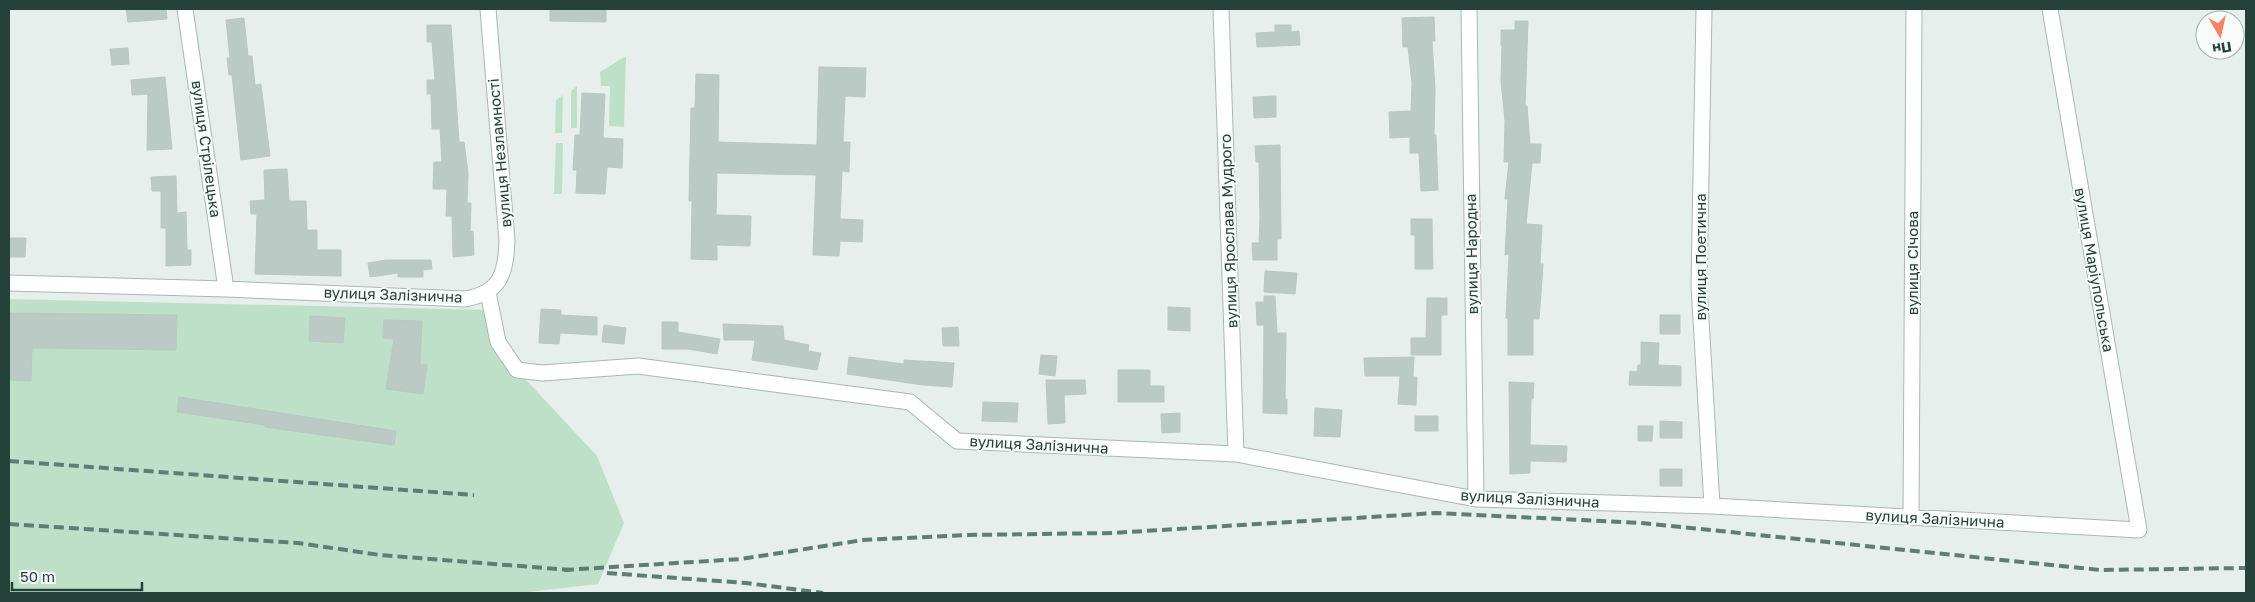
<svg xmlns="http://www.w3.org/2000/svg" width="2255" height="602" font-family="'Golos Text',sans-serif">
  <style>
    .green { fill: #bfe0c8 }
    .building { fill: #bbcac4; stroke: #b8c9c2 }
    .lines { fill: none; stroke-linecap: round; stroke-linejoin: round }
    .minor-casing { stroke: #a8b8b2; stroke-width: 17 }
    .minor { stroke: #fff; stroke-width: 15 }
    .rail { stroke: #5f7d75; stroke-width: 4; stroke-dasharray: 10 5; stroke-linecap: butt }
    .labels { text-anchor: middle; stroke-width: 4; stroke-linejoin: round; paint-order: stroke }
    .street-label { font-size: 15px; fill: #24423a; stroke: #f7fbf9 }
  </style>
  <rect width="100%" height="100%" fill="#e6efeb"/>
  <path class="green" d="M626,56L624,127L609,126L610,86H601L600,72Z
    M577,86V128H571V91Z
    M563,95L562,133H555L556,100Z
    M556,143H563L562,194H554Z
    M9,299L492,310L517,370L597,456L624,523L598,584L520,593H9Z"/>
  <path class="building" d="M126,9H166L167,19L128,22Z
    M550,9H606V22L550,21Z
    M1434,17L1435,41H1432L1435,89L1434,135H1436L1438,190L1421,191L1419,153H1410V137L1390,138L1389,112L1411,111L1412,83L1408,47H1403L1402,18Z
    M244,18L248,56H252L255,85L261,84L270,156L241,160L232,75H229L227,58H230L226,20Z
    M1515,21H1528L1525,106H1527L1530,144H1541L1540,163H1532L1526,224L1542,225L1540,264H1543L1542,280L1539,319H1533V355H1508V319L1506,318L1509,254L1505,255L1508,199H1505L1509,162H1504L1505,121L1501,81L1502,45H1501V30H1515Z
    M427,25H451L459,142H464L468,173L467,203H471L470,232L473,231L474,255L453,257L452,216H446L447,189H433L434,162H442L440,129H432L431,94H427V80H435L432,42H427Z
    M1275,25H1291V32L1299,31L1300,45L1257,47L1256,33L1275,32Z
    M128,48L129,64L112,65L110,49Z
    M819,67L866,68L865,97L845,96L843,142H850L849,172L842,171L840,219L863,220L862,242L840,241L839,256L813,255L816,175L717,173L716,215L751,216L750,246L717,245V260L691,259L692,201H689L691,108H695L696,74L719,75L718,142L817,145Z
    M165,77L172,149L147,150L148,94L132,95L131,80Z
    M582,93L605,94L603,138L623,139L622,168L607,167L605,194L576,193L577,170H573L575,135H580Z
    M1276,96V117L1254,118L1253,97Z
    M1280,145L1281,239H1277V260H1253L1252,243H1259L1260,219L1259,162H1256L1255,146Z
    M287,169L289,201H306L307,230H317V250H341V276L255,274L257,214H251L250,201L265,200L264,170Z
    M176,176L177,213L186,212L187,250H191V265L166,266V228H161V191H152L151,177Z
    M1411,219H1432L1433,269H1415V235H1411Z
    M9,238H26L25,257H9Z
    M386,260H431L432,269L423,270V277H398V273L370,277L368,263Z
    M1265,271L1297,273L1295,294L1264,292Z
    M1264,296H1275L1277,333H1286L1285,399H1287V414L1263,413L1264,325H1257L1256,302H1264Z
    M1427,298H1447V315H1441V355H1411V338H1426Z
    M1168,307L1190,308V331L1168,330Z
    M541,309L561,310V315L597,317V335L560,333L559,344L539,343Z
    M9,313L177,315L176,350L32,348L31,381L9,380Z
    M1660,315H1680V334H1660Z
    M310,316L345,318L343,343L309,341Z
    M384,320L422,321L420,364L427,365L423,394L386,389L394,339L383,338Z
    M662,322H678V332L720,339L717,354L688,349H662Z
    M723,324L783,326L784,340L809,345L808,351L821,353L817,370L752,360L755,340H724Z
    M604,325L626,328L624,344L602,342Z
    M958,327L959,346H943L942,328Z
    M1641,342L1659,343L1658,365L1681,366V386L1629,385L1630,371L1637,372L1638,365H1641Z
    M1041,355L1057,356L1055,376L1039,374Z
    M849,357L904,364V360L954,363L952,387L923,385L847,374Z
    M1414,357L1413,377H1417L1416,405L1398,404L1400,376H1365L1364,358Z
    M1118,370H1150V386H1164V402H1118Z
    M1046,380H1085L1086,394L1064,395L1065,423L1048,424Z
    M1509,382L1534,383L1533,399H1531L1530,445L1567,446L1566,462L1530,461V473L1510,474Z
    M179,397L396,431L394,445L265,427V425L177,412Z
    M983,402L1018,403L1017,422L982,421Z
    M1315,408L1342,410L1340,437L1314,436Z
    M1180,413V432L1162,433L1161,414Z
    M1415,416H1438V431H1415Z
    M1660,421L1682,422V438H1660Z
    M1638,426H1653L1652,441H1638Z
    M1660,469H1682V486H1660Z"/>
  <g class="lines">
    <g class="minor-casing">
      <path id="minor" d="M185,9L226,289
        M1221,9L1236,454
        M1469,9L1476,499
        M1704,9L1699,286L1712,506
        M9,283L226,289L465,299C500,293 506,274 507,241L488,9
        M488,292L498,342L517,370L542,373L638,366L910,402L957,441L1236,454L1476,499L1712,506L2139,530L2050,9
        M1911,517L1914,9"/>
    </g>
    <use href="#minor" class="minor"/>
    <path class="rail" d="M9,461L474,495
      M9,524L298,543L380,555L570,570
      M564,570L741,559L863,540L967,535L1112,533L1436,513L1642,523L2100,570L2246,568
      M607,573L746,583L823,593"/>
  </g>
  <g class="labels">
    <g class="street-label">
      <text transform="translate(206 149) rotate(82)" y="5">вулиця Стрілецька</text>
      <text transform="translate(500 153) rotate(-95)" y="5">вулиця Незламності</text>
      <text transform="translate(1229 231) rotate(-92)" y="5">вулиця Ярослава Мудрого</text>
      <text transform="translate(1472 254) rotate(-91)" y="5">вулиця Народна</text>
      <text transform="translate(1701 257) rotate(-90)" y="5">вулиця Поетична</text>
      <text transform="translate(1913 263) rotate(-90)" y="5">вулиця Січова</text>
      <text transform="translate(2094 270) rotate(80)" y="5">вулиця Маріупольська</text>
      <text transform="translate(393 295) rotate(2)" y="5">вулиця Залізнична</text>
      <text transform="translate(1039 445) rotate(3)" y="5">вулиця Залізнична</text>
      <text transform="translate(1530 499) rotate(3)" y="5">вулиця Залізнична</text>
      <text transform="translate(1935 519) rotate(3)" y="5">вулиця Залізнична</text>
    </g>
  </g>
  <rect width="2255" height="602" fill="none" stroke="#24423a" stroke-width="20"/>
  <g transform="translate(2220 35) rotate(171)"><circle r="24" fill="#f7fbf9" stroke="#a3b1ad"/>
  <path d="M0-4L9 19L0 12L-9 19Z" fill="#f4845f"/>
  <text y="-8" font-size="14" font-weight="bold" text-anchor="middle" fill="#24423a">Пн</text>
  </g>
  <path d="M12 582v8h130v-8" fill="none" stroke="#24423a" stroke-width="2.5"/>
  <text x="20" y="582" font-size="15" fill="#24423a" stroke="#f7fbf9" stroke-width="4" paint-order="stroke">50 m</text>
</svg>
